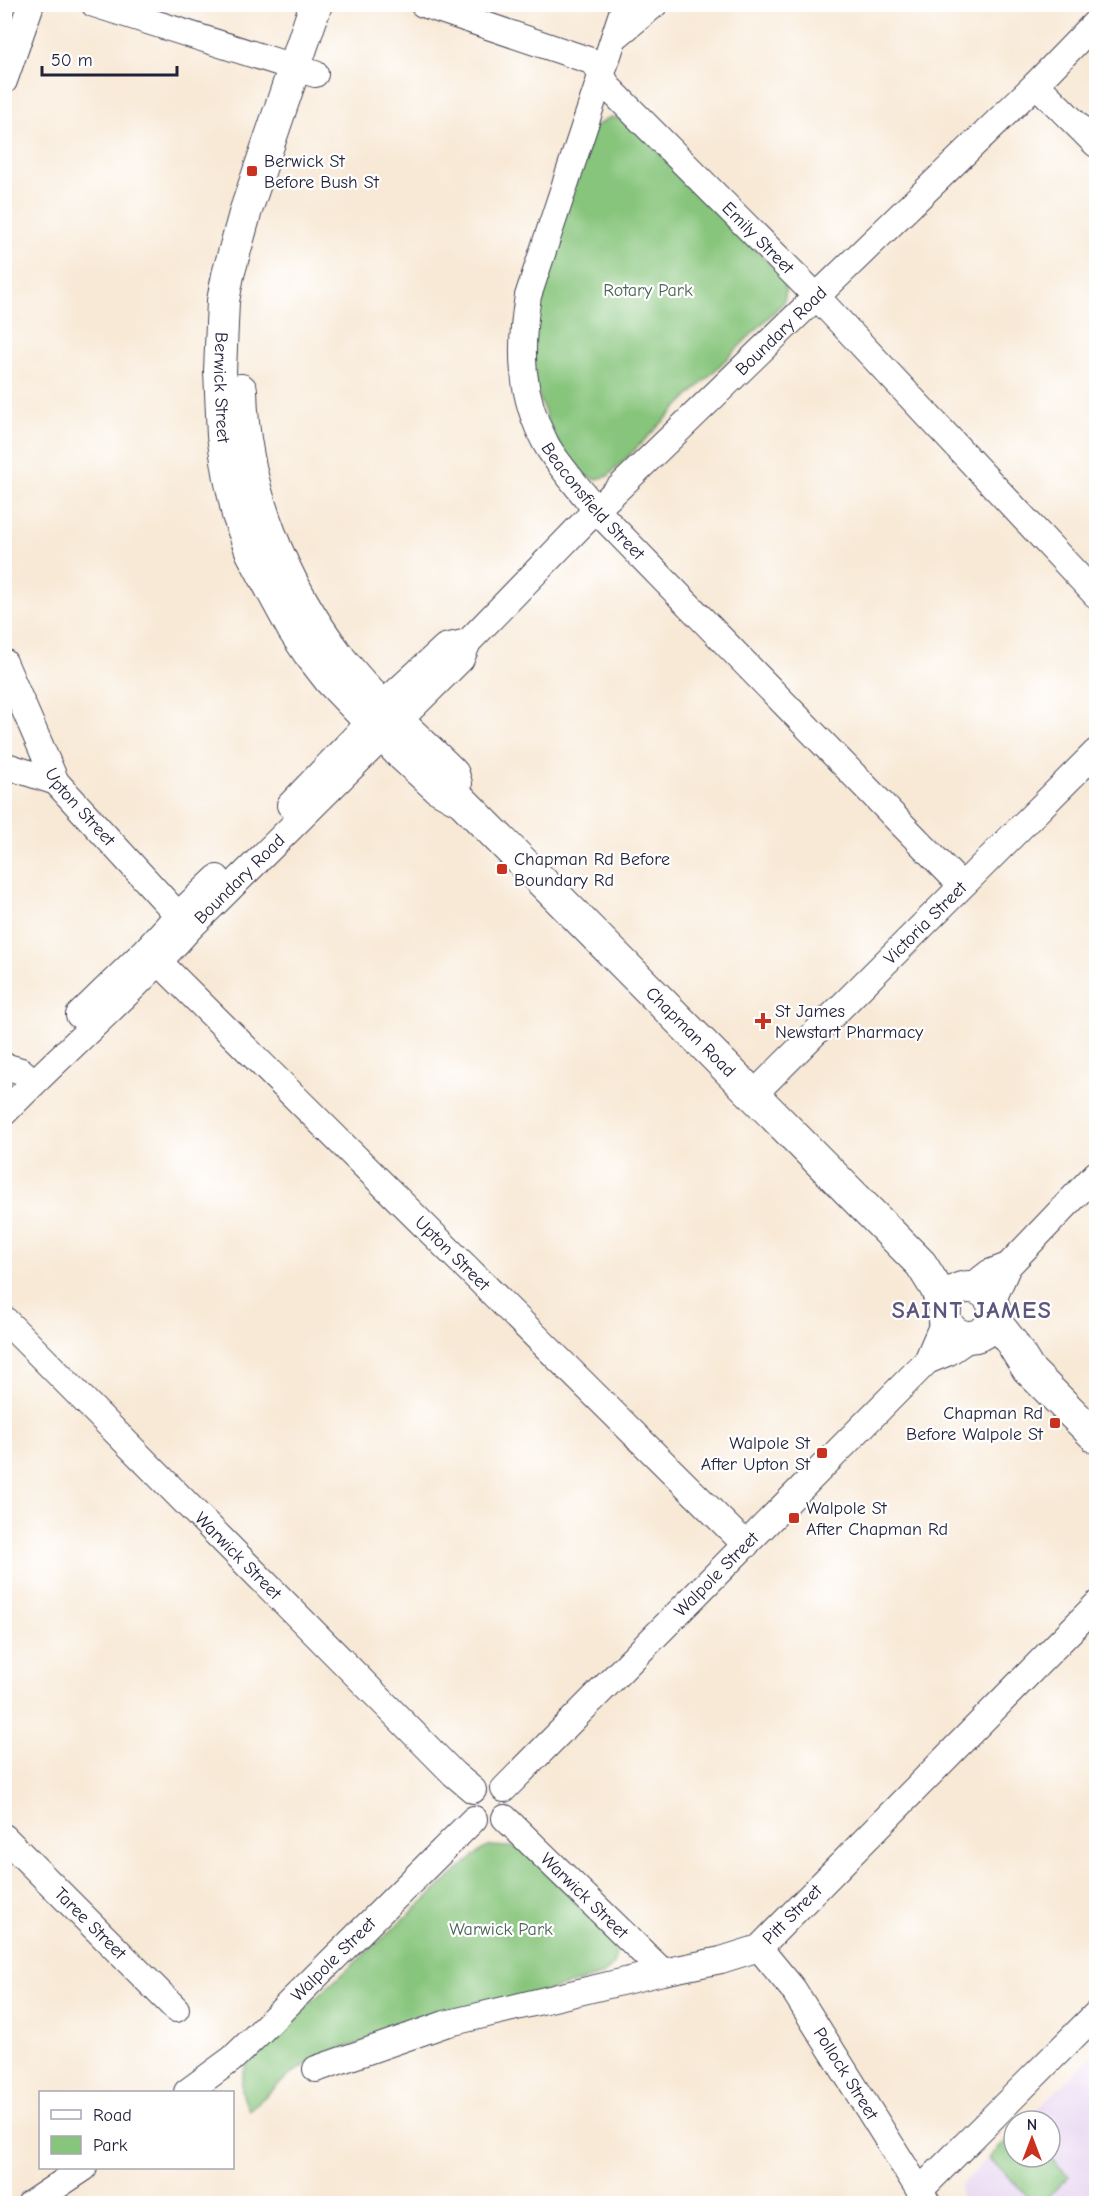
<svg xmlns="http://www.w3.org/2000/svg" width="1101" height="2208" font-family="'Comic Neue',sans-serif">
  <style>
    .built { fill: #e6d2f0 }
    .green { fill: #87c57c; stroke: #54745c; stroke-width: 1.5 }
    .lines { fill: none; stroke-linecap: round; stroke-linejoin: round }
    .minor-casing { stroke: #424052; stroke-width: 28 }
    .major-casing { stroke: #424052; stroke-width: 34 }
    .minor { stroke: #fff; stroke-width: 26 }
    .major { stroke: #fff; stroke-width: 32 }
    .poi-dot { fill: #c8321e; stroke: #fff; stroke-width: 2 }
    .labels { text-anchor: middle; stroke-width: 4.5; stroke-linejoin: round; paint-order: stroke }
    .poi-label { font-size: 18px; fill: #22223b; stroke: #fff; text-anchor: start }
    .street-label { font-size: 18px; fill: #22223b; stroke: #fff }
    .park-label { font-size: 18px; fill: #4a6355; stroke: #fff }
    .district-label { font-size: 24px; font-weight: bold; letter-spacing: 1.5px; fill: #5d567c; stroke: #fff }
  </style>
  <rect width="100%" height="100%" fill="#fff"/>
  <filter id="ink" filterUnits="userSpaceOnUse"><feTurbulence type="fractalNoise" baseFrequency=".0167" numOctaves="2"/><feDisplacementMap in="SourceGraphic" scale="12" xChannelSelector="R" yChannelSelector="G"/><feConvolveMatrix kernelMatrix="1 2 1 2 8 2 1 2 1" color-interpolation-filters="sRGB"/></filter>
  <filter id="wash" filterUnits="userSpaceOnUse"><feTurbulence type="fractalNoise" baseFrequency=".008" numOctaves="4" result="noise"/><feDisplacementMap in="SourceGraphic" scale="24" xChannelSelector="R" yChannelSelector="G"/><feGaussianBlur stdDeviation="1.35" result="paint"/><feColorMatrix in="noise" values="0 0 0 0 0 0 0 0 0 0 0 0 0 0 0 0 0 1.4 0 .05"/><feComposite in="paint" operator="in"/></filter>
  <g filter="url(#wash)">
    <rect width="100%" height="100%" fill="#f8e9d6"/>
    <path class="built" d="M1096,2052V2203L960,2204V2186L1014,2133V2157H1050V2121H1026Z"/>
    <path class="green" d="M610,117L627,121L782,276L786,290L784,302L608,476L596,479L583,475L564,452L549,424L536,388L532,347L535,299L594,127Z
      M491,1846L523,1848L609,1937C620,1957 619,1967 597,1977L322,2054L291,2074L249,2110C231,2077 248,2061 271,2038L471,1859L482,1850Z
      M1014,2133V2157H1049L1069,2176L1041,2203H1035L989,2158Z"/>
  </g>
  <g filter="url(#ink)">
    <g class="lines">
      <g class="minor-casing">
        <g id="minor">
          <path d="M94,4L315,74"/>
          <path id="s1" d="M423,4L594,62L609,88L816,296L1096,595"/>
          <path id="s2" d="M625,4L528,296C519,350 520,395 546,444C557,464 582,491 596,510L961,885"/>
          <path d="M614,38L655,4"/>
          <path d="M4,81L31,4"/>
          <path d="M1036,84L1096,144"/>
          <path id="s3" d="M4,662L56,782L188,926"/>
          <path d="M4,765L56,782"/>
          <path d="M290,805L355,737L383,704L445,647L468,642"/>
          <path id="s4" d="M160,963L746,1545"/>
          <path d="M79,1015L146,950L178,915L217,878"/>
          <path d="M4,1066L21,1071L34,1082"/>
          <path id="s5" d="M754,1094L1096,752"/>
          <path id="s6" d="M4,1113C65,1050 132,994 190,928L461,659L468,642L596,510L1036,84L1096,22"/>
          <path d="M971,1287L989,1273L1008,1266"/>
          <path d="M992,1302L1008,1266L1096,1174"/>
          <path id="s7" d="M4,1319L454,1774L473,1790"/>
          <path d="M927,1361L949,1352L971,1337"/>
          <path id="s8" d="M504,1789L927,1361L945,1319"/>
          <path id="s9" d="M505,1818L663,1972"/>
          <path id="s10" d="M4,1837L176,2009"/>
          <path id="s11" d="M759,1948L793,1989L928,2204"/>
          <path id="s12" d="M316,2069L445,2024L663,1972L721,1960L759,1948L1096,1605"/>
          <path id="s13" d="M187,2092L232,2059L259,2033L474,1819"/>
          <path d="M920,2190L1096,2014"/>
          <path d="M30,2204L84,2168"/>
        </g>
      </g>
      <g class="major-casing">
        <g id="major">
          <path id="s14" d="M316,4L246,210L228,275L223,301L220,371L223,436L230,478L238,515L252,553L293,629L309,653L330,680L400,753L437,787L462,801L921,1264L936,1288L945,1310"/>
          <path d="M241,390C243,488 282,583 341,660C374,702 416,737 453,774L456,784"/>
          <circle cx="969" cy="1312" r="25"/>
          <path d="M993,1319L1012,1343L1028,1369L1096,1437"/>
        </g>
      </g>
      <use href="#minor" class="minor"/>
      <use href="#major" class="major"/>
    </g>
  </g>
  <g class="poi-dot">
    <rect x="246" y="165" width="12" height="12" rx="3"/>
    <rect x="496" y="863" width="12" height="12" rx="3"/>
    <path d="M760 1012h6v6h6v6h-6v6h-6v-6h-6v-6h6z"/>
    <rect x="1049" y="1417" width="12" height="12" rx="3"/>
    <rect x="816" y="1447" width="12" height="12" rx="3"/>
    <rect x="788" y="1512" width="12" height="12" rx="3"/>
  </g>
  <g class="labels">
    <g class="poi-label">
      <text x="264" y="167">Berwick St<tspan x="264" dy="21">Before Bush St</tspan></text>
      <text x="514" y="865">Chapman Rd Before<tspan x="514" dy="21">Boundary Rd</tspan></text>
      <text x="775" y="1017">St James<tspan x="775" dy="21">Newstart Pharmacy</tspan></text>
      <text x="1043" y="1419" text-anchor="end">Chapman Rd<tspan x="1043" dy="21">Before Walpole St</tspan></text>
      <text x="810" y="1449" text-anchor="end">Walpole St<tspan x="810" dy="21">After Upton St</tspan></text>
      <text x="806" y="1514">Walpole St<tspan x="806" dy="21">After Chapman Rd</tspan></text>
    </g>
    <g class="street-label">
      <text dy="6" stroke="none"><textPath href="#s1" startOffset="422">Emily Street</textPath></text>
      <text dy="6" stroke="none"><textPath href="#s6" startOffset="1104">Boundary Road</textPath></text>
      <text dy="6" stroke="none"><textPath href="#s14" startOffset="398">Berwick Street</textPath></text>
      <text dy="6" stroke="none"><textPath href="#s2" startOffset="534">Beaconsfield Street</textPath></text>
      <text dy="6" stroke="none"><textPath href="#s3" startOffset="165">Upton Street</textPath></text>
      <text dy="6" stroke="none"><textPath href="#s6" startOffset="332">Boundary Road</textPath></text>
      <text dy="6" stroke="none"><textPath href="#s5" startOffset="242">Victoria Street</textPath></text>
      <text dy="6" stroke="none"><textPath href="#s14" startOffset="1222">Chapman Road</textPath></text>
      <text dy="6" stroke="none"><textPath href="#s4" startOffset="412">Upton Street</textPath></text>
      <text dy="6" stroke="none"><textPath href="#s7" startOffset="333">Warwick Street</textPath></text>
      <text dy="6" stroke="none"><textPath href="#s8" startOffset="302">Walpole Street</textPath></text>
      <text dy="6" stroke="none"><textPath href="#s9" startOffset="111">Warwick Street</textPath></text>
      <text dy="6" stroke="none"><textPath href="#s12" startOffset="507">Pitt Street</textPath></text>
      <text dy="6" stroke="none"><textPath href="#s10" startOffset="122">Taree Street</textPath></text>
      <text dy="6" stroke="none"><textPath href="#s13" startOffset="198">Walpole Street</textPath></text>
      <text dy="6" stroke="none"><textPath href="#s11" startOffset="153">Pollock Street</textPath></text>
    </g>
    <g class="park-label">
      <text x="648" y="296">Rotary Park</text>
      <text x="501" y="1935">Warwick Park</text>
    </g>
    <g class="district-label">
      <text x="972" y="1318">SAINT JAMES</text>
    </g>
  </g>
  <rect width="1101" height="2208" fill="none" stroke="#fff" stroke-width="24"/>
  <rect x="39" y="2091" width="195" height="78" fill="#ffffff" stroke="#a7a7b1" stroke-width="1.5"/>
  <rect x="51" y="2110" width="30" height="9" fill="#ffffff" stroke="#a7a7b1" stroke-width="1.5"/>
  <text x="93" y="2121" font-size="18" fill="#22223b">Road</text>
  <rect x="51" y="2136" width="30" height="18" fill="#87c57c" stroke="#a7a7b1" stroke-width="1.5"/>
  <text x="93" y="2151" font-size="18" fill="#22223b">Park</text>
  <g transform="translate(1032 2139)"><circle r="28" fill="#ffffff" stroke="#a7a7b1" stroke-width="1.5"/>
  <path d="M0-4.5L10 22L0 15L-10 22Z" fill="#c8321e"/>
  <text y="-9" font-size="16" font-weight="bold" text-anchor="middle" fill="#22223b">N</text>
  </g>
  <path d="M42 66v9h135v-9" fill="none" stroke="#22223b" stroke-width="3"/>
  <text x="51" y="66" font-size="18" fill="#22223b" stroke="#ffffff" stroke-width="4.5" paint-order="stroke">50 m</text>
</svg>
